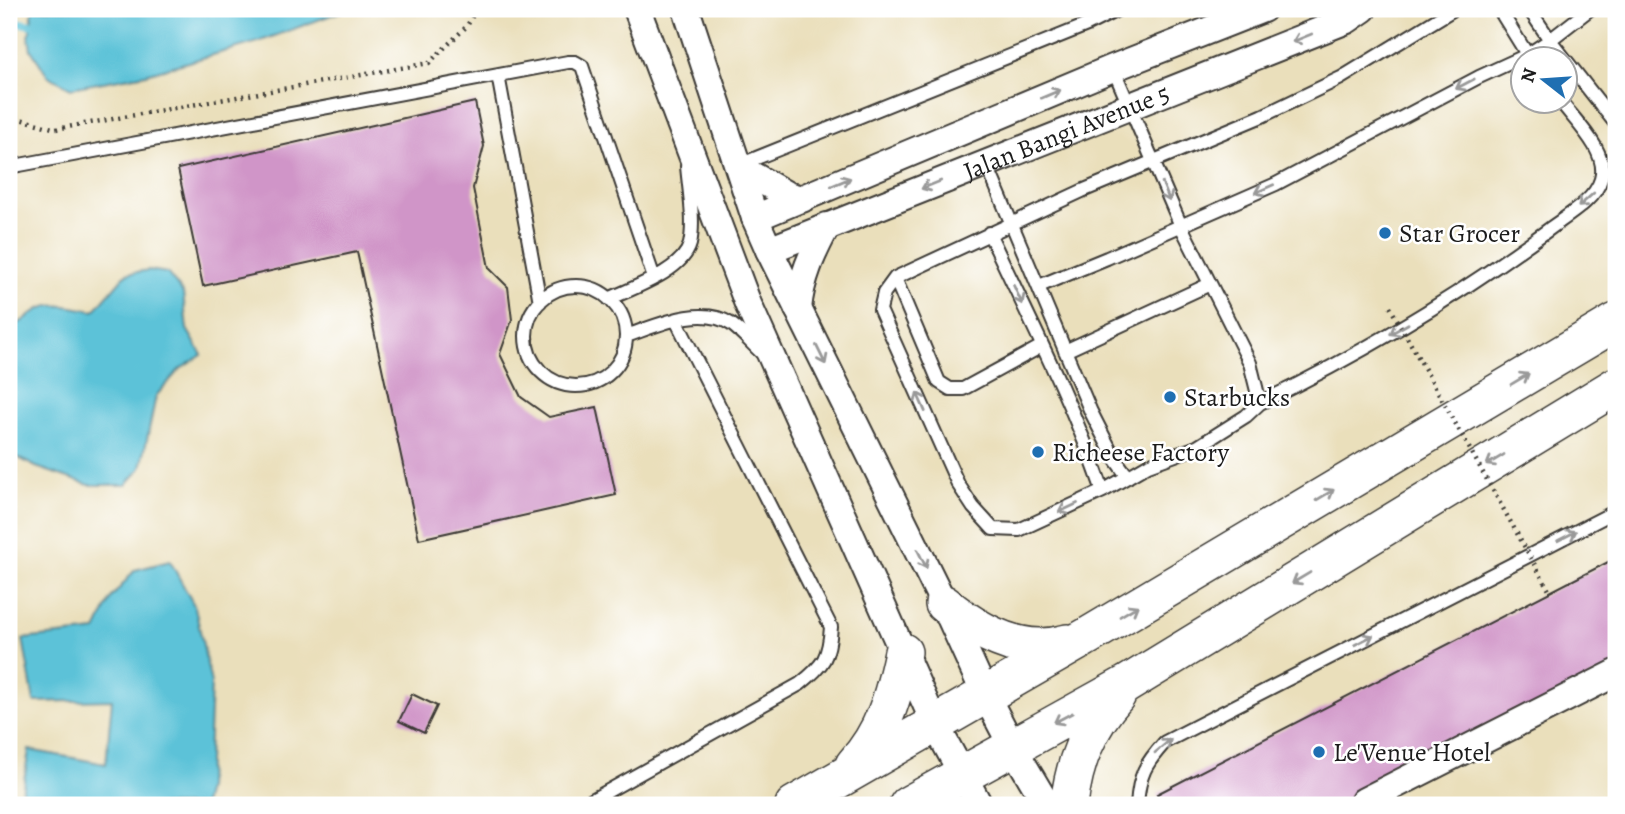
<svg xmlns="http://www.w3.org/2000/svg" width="1625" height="814" font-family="Alegreya,serif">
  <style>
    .water { fill: #5bc2d8; stroke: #3c6f7a; stroke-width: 2 }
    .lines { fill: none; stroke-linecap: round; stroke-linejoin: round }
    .stream { stroke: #5bc2d8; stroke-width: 8 }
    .building { fill: #d095c8 }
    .lane-casing { stroke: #3b3934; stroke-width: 16 }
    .street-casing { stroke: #3b3934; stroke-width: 30 }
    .secondary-casing { stroke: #3b3934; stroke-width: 40 }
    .path { stroke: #3b3934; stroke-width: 4.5; stroke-dasharray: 2 5; stroke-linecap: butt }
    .lane { stroke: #fff; stroke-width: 12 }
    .street { stroke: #fff; stroke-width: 26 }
    .secondary { stroke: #fff; stroke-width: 37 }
    .path-bridge { stroke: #3b3934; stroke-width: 4.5; stroke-dasharray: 2 5; stroke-linecap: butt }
    .oneway { stroke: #999 }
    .poi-dot { fill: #1f6fb2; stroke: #fff; stroke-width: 2.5 }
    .labels { text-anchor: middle; stroke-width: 5; stroke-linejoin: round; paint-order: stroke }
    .street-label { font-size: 26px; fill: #1c1c1c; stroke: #fff }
    .poi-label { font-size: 26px; fill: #1c1c1c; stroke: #fff; text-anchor: start }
  </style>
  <rect width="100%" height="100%" fill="#fff"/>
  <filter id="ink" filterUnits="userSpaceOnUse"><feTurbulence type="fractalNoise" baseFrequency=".0143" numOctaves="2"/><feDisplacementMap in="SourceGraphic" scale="14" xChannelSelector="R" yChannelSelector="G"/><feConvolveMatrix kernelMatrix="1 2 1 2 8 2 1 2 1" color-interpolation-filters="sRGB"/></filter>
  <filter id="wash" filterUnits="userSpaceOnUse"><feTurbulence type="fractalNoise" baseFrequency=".00686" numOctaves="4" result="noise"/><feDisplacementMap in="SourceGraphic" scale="28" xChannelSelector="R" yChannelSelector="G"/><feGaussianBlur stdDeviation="1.57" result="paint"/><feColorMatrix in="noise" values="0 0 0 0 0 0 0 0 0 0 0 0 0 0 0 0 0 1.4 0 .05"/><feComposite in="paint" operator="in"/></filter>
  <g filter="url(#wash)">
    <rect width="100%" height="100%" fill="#eadfbb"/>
    <path class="water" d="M33,9H348L258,42L146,74L71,88L48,76L31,50L29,37Z
      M149,270L167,273L183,293L187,329L202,355L179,370L156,396L141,468L126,485H89L36,467L9,453V326C25,323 25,317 38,310C53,301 78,308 94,311L126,274Z
      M170,561L195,607L211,683L207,788L203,805H20L29,750L106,764L112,700L34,702L23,639L96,631L111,598L135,570Z"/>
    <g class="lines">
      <path class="stream" d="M9,21L32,25"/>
    </g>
    <g id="blocks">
      <path class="building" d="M475,102L484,146L473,188L489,268L508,287L512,320L500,354L521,397L549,417L597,407L616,495L419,539L357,252L203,286L178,169Z
        M1616,558V665L1343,805H1163L1157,794Z
        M412,694L437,706L424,733L399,721Z"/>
    </g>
  </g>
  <g filter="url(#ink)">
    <use href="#blocks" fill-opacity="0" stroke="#3b3934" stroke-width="2"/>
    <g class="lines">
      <g class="lane-casing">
        <path id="lane" d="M1499,9L1530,59
          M1529,9L1550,40L1616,124
          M498,75L540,302
          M986,163L1091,412L1115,459L1128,477
          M739,165L1087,25L1119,9
          M9,167L568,62H575L582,66L654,278
          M989,233C1029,318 1072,402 1103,491L1019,530L993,529L973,507L958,484L880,310L884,293L895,278L1082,191L1262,116L1341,78L1454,9
          M895,278L939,382L950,389H963L1042,346
          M1039,286L1107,258L1276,184L1479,77L1527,55L1550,40L1590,9
          M526 336a50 50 0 1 1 100 0a50 50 0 1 1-100 0Z
          M609,299C632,288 683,271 690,244C695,221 689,190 687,166
          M626,336C656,326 701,304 731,324C742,332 753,345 763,354
          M1065,351L1208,285
          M1260,403C1362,354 1458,296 1548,230C1565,217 1595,201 1601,179C1609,152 1576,122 1561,102
          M1103,491L1148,465L1197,447L1246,416L1260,403L1250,363L1181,226L1113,68
          M583,805L800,684C824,665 829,657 831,627L676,320
          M1137,805C1139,775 1145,764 1165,742L1616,511"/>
      </g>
      <g class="street-casing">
        <g id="street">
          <path d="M637,9L748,304L934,722L979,805"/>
          <path d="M686,9L755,218L769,250L944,604L985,694L1012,746L1047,805"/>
          <path d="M740,168L787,195L802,199"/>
          <path d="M755,218L1113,68L1263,9"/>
          <path id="s1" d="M769,250L1347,20L1363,9"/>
          <path d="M798,309C801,278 812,254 827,226"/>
          <path d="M1364,801L1616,673"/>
        </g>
      </g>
      <g class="secondary-casing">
        <path id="secondary" d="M944,604C978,632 1022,657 1067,643
          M854,765C884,732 894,695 903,652
          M794,805L1088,636L1616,322
          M908,805L1127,684L1616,386
          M1069,805C1074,762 1088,727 1117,695"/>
      </g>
      <path class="path" d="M9,116L56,129L429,63L467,26L476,9"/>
      <use href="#lane" class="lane"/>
      <use href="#street" class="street"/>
      <use href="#secondary" class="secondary"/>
      <path class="path-bridge" d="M1390,307L1550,592"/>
    </g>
    <defs><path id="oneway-shaft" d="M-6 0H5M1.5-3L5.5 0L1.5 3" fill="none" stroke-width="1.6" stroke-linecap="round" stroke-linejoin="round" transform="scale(1.75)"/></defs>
    <g class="oneway">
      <use href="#oneway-shaft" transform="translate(1302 38) rotate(158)"/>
      <use href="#oneway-shaft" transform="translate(1465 84) rotate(152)"/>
      <use href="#oneway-shaft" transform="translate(1051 94) rotate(-23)"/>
      <use href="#oneway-shaft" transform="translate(841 182) rotate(-23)"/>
      <use href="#oneway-shaft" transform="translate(931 185) rotate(158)"/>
      <use href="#oneway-shaft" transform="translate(1264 189) rotate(156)"/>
      <use href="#oneway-shaft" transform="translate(1166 192) rotate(68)"/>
      <use href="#oneway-shaft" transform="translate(1586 200) rotate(138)"/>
      <use href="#oneway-shaft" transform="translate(1018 295) rotate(65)"/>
      <use href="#oneway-shaft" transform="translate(1399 329) rotate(150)"/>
      <use href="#oneway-shaft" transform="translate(821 355) rotate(64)"/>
      <use href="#oneway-shaft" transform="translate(1520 379) rotate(-31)"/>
      <use href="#oneway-shaft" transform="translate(921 402) rotate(-114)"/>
      <use href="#oneway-shaft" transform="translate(1495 460) rotate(149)"/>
      <use href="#oneway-shaft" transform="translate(1325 495) rotate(-31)"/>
      <use href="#oneway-shaft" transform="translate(1068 508) rotate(155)"/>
      <use href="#oneway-shaft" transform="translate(1567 536) rotate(-27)"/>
      <use href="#oneway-shaft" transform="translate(922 559) rotate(64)"/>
      <use href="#oneway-shaft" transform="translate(1301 578) rotate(149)"/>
      <use href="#oneway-shaft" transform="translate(1129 611) rotate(-31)"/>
      <use href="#oneway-shaft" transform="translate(1364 640) rotate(-27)"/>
      <use href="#oneway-shaft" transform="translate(1063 718) rotate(152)"/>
      <use href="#oneway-shaft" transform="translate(1163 746) rotate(-40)"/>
    </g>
  </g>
  <g class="poi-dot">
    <circle cx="1385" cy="233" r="7"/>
    <circle cx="1170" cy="397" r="7"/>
    <circle cx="1038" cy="452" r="7"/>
    <circle cx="1319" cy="752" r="7"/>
  </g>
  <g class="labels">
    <g class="street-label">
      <text dy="9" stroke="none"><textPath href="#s1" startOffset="320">Jalan Bangi Avenue 5</textPath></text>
    </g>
    <g class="poi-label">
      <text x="1399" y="242">Star Grocer</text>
      <text x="1184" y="406">Starbucks</text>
      <text x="1052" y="461">Richeese Factory</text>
      <text x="1333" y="761">Le'Venue Hotel</text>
    </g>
  </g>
  <rect width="1625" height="814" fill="none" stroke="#fff" stroke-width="35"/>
  <g transform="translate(1544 80) rotate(287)"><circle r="33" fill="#ffffff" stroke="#a4a4a4" stroke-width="2"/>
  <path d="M0-5L12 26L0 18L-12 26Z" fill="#1f6fb2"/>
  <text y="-10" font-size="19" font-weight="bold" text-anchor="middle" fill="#1c1c1c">N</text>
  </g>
</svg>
